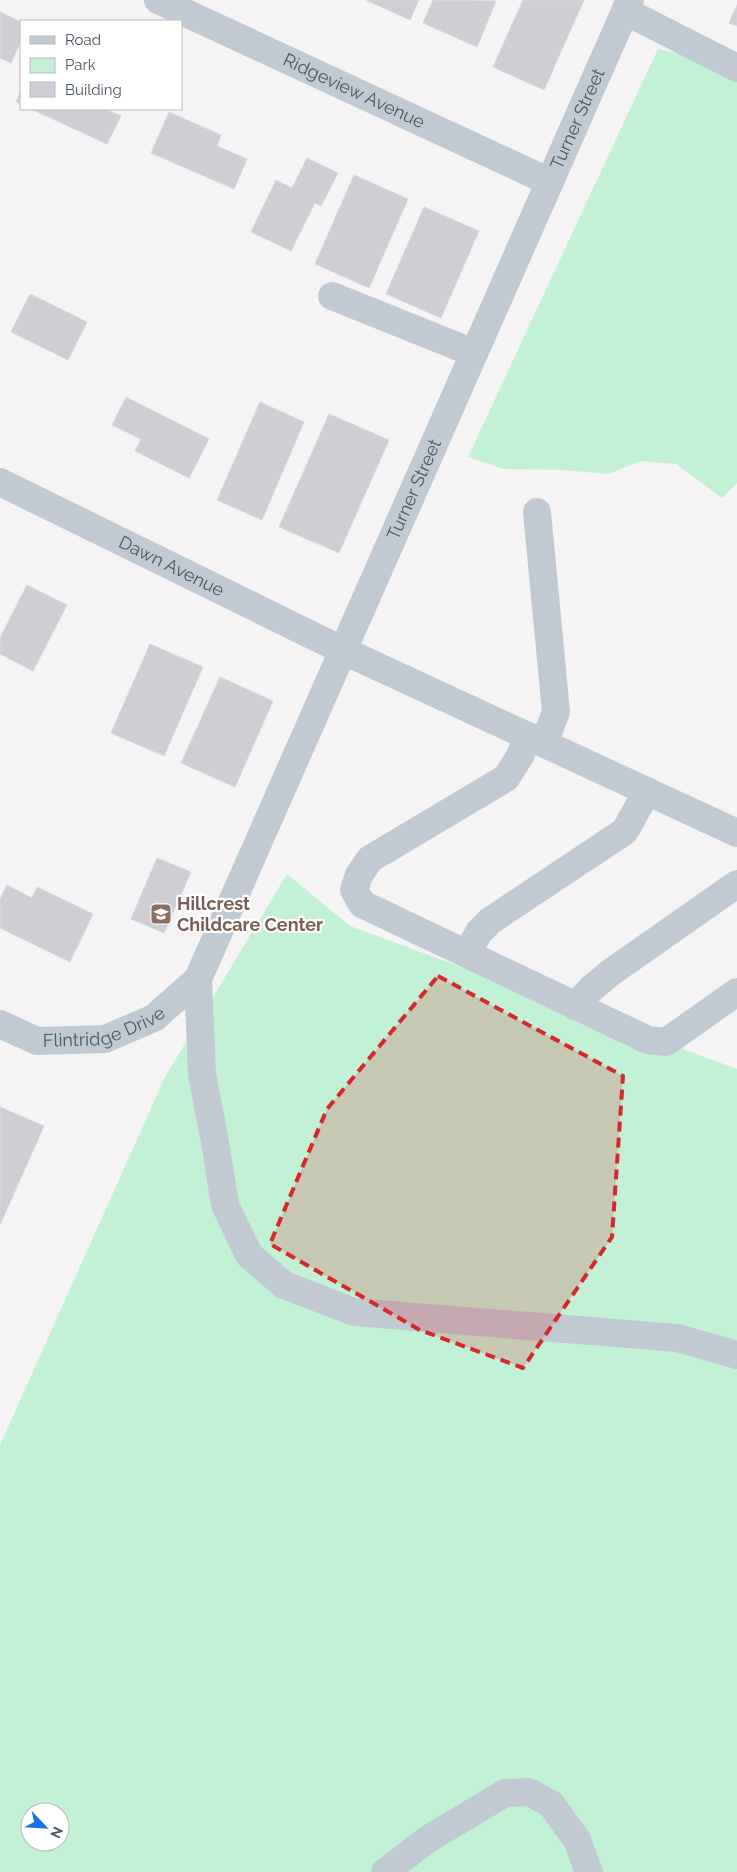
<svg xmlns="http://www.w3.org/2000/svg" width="737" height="1872" font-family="Raleway,sans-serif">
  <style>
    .green { fill: #c3f1d5; fill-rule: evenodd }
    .building { fill: #cdcfd5; stroke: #d7d9de }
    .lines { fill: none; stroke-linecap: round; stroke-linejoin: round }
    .minor { stroke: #c1cad2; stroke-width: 28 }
    .marked { fill: #d62828; fill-opacity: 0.2; stroke: #d62828; stroke-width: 4; stroke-dasharray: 10 6; stroke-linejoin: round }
    .labels { text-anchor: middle; stroke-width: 4.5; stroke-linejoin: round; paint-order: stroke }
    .street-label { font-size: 18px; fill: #4a5661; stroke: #fff }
    .education-label { font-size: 18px; font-weight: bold; fill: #785e54; stroke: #fff; text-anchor: start }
  </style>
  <rect width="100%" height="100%" fill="#f5f3f3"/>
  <path class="green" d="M658,49L737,66V483L722,498L676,464L641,461L608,474L562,470L503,469L468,457Z
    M287,874L350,926L737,1069V1872H0V1445L165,1077ZM30,1812H60V1842H30Z"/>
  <path class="building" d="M366,0H419L410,20Z
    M433,0L496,1L477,47L423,23Z
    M523,0H584L544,90L493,67Z
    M737,5V26L729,23Z
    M0,12L21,22V41L11,63L0,58Z
    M21,91V104L16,102Z
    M31,109H105L121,116L107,144Z
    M169,112L221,135L217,146L247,159L234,189L151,153Z
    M307,158L338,173L321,206L315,203L291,251L251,232L276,180L292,188Z
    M354,175L408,199L369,288L315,264Z
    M424,207L479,231L441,318L386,294Z
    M30,294L87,322L68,360L11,332Z
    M126,397L209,439L189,478L135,451L141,439L112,425Z
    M260,402L304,422L262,520L217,500Z
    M329,414L389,440L339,553L279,527Z
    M27,585L67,605L33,671L0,654V638Z
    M150,644L203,667L164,756L111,733Z
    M220,677L273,701L235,787L181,763Z
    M157,858L191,872L164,933L131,919Z
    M7,885L32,898L37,887L93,914L70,962L0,928V899Z
    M0,1107L44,1126L0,1225Z"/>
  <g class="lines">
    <g class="minor">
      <path id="s1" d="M158,0L550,182"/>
      <path d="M625,11L737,68"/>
      <path d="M332,296L474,353"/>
      <path id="s2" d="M0,482L344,651L737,833"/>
      <path d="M537,512L556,712L544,743"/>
      <path d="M528,736L520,756L506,778L370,859L359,875L354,890L362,904L648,1040L666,1042L737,992"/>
      <path d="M467,954L479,932L490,921L625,831L647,791"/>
      <path d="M198,979L202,1074L215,1142L225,1205L249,1255L284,1285L354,1312L678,1338L737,1355"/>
      <path d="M575,1006L591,989L610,973L737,884"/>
      <path id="s3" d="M0,1024L37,1041L105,1039L154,1018L198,979L630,0"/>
      <path d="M385,1872L428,1839L505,1793L529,1792L551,1804L577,1840L589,1872"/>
    </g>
  </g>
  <path class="marked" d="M438,976L623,1076L612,1237L523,1368L420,1330L270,1244L327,1109Z"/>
  <defs>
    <g id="school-square" transform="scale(1.125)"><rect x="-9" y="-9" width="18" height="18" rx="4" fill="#8d6e63" stroke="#fff"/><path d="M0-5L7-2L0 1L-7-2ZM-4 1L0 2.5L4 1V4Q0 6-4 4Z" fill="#fff"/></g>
  </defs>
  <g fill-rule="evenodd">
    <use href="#school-square" x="161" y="914"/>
  </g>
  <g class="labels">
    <g class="street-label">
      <text dy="6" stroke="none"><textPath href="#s1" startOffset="216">Ridgeview Avenue</textPath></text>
      <text dy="6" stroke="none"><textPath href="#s3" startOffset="1161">Turner Street</textPath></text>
      <text dy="6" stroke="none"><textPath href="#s3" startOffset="756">Turner Street</textPath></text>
      <text dy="6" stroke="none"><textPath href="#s2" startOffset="191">Dawn Avenue</textPath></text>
      <text dy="6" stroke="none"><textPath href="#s3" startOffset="110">Flintridge Drive</textPath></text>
    </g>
    <g class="education-label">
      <text x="177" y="910">Hillcrest<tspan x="177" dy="21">Childcare Center</tspan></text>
    </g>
  </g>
  <rect x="20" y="20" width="162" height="90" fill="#ffffff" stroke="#b7bbc0"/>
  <rect x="30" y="36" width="25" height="8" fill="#c1cad2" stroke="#b7bbc0"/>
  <text x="65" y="45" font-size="15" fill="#4a5661">Road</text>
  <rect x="30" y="58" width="25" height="15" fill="#c3f1d5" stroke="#b7bbc0"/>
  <text x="65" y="70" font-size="15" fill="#4a5661">Park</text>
  <rect x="30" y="82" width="25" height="15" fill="#cdcfd5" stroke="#b7bbc0"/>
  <text x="65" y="95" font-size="15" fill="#4a5661">Building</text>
  <g transform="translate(45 1827) rotate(115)"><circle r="24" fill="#ffffff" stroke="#b7bbc0"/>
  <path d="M0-4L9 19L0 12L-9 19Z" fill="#1a73e8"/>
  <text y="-8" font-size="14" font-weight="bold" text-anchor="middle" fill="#4a5661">N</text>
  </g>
</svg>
